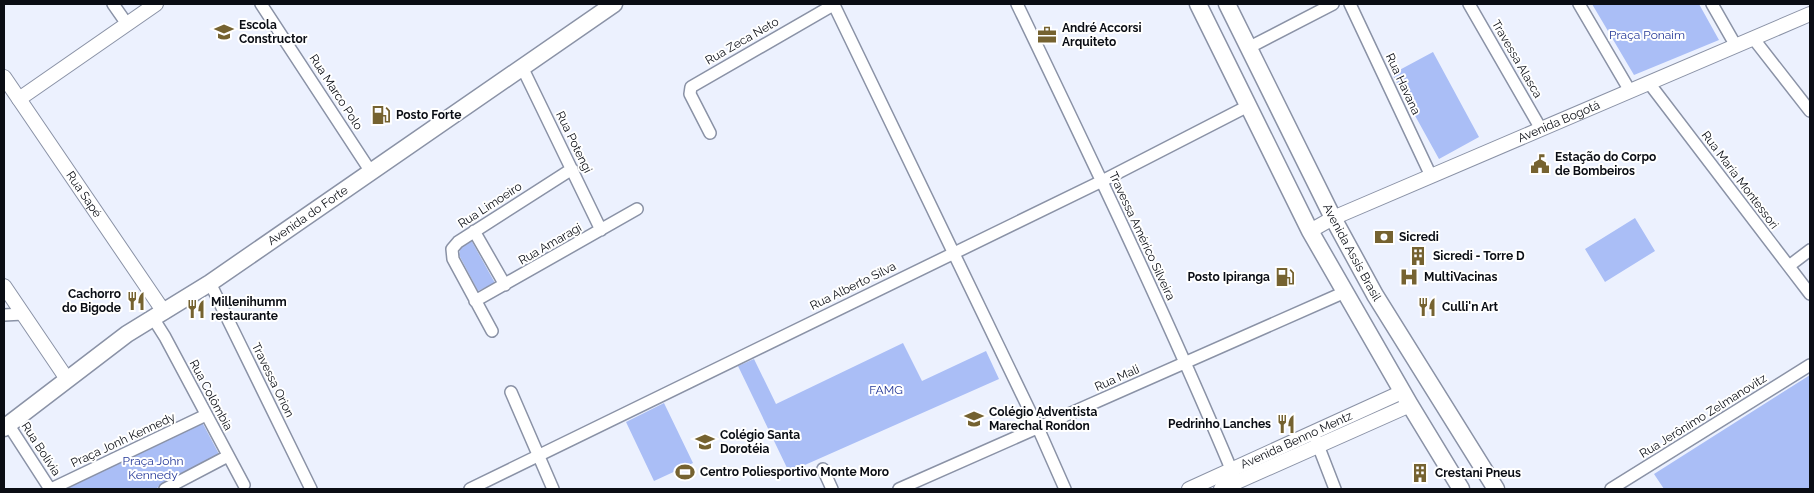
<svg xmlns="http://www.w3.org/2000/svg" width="1814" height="493" font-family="Raleway,sans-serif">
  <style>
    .green { fill: #aabef6 }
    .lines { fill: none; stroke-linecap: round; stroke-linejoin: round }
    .minor-casing { stroke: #8a92a6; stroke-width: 14 }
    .tertiary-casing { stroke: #8a92a6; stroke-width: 16 }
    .secondary-casing { stroke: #8a92a6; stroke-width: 19 }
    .minor { stroke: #fff; stroke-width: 11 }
    .tertiary { stroke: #fff; stroke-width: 14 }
    .secondary { stroke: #fff; stroke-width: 16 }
    .labels { text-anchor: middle; stroke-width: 4; stroke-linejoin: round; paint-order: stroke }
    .poi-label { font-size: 12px; font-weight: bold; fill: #0a0d14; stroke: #fff; text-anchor: start }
    .park-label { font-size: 12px; fill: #233797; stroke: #fff }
    .street-label { font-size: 12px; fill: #0a0d14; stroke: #fff }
  </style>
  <rect width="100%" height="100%" fill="#ecf1fe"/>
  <path class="green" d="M1592,4H1699L1719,40L1634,75Z
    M1433,52L1479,137L1439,159L1392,74Z
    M1635,218L1655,251L1605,282L1585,249Z
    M470,238L495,283L478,291L459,255L461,245Z
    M903,343L922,381L986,351L999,379L789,472L738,366L754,359L776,404Z
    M1810,375V489H1664L1654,474Z
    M664,403L693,463L654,481L626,422Z
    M202,422L219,454L155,489H62Z"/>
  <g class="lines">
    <g class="minor-casing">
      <path id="minor" d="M113,4L127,24
        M261,4L371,172
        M1017,4C1092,160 1167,316 1234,476
        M1350,4L1431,176
        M1469,4L1541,129
        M1579,4L1630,91
        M1712,4L1736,46
        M834,5L1038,428L1065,489
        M1753,38L1810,111
        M1248,48L1333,4
        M522,67L601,230
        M1649,83L1810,294
        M710,133L690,94L691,87L835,4
        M474,231L505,285
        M1789,266L1810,250
        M210,283L311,489
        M475,301L637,209
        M4,315L23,314
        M153,318L165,337L244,485
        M492,331L453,259L452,249L458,242L572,169
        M511,392L553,489
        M8,424L50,489
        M1316,440L1335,489
        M823,469L832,489
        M51,489L206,415
        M165,489L228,456
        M470,489L1102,181L1248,106
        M899,489L1345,292
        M1611,489L1810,365"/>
    </g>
    <g class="tertiary-casing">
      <g id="tertiary">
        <path id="s1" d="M4,77L164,312"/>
        <path d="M19,99L156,4"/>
        <path id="s2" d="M1310,231L1333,218L1810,14"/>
        <path d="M4,286L67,379"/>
        <path id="s3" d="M1189,489L1402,392"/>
        <path d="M1221,489L1410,405"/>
      </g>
    </g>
    <g class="secondary-casing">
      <g id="secondary">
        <path d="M1198,4L1310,231L1410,405L1461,489"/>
        <path id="s4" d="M1227,4L1333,218L1375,295L1496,489"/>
        <path id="s5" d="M4,428L127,334L210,283L614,4"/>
      </g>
    </g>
    <use href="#minor" class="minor"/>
    <use href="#tertiary" class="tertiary"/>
    <use href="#secondary" class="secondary"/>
  </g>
  <defs>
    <g id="school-bare" transform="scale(1.5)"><path d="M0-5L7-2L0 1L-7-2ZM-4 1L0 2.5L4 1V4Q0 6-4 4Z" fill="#756230" stroke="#fff" stroke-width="2.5" paint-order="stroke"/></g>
    <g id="office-bare" transform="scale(1.5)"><path d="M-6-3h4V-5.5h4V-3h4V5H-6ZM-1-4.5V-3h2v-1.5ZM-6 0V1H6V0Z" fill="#756230" stroke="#fff" stroke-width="2.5" paint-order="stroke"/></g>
    <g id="fuel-bare" transform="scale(1.5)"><path d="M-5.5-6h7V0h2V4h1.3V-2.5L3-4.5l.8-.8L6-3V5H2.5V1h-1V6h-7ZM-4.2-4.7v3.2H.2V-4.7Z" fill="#756230" stroke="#fff" stroke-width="2.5" paint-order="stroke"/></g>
    <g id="civic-bare" transform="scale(1.5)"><path d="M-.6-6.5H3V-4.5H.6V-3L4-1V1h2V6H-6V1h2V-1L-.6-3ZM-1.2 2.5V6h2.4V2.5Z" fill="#756230" stroke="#fff" stroke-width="2.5" paint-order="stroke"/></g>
    <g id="bank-bare" transform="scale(1.5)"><path d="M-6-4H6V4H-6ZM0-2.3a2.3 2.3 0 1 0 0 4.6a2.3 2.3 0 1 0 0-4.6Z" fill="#756230" stroke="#fff" stroke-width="2.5" paint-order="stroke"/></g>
    <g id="building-bare" transform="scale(1.5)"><path d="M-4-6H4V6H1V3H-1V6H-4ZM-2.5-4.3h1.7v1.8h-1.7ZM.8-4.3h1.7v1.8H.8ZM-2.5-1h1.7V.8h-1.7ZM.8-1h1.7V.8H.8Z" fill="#756230" stroke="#fff" stroke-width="2.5" paint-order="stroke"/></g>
    <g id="hospital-bare" transform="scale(1.5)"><path d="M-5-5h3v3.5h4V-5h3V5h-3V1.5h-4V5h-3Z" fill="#756230" stroke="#fff" stroke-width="2.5" paint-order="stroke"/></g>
    <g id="restaurant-bare" transform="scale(1.5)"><path d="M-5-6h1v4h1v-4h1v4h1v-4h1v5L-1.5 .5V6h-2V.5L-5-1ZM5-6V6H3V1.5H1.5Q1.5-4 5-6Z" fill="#756230" stroke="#fff" stroke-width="2.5" paint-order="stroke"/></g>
    <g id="stadium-bare" transform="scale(1.5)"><path d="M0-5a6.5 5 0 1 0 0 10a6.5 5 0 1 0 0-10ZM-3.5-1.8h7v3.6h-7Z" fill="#756230" stroke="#fff" stroke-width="2.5" paint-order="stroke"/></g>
  </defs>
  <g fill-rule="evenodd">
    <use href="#school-bare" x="224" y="32"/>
    <use href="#office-bare" x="1047" y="35"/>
    <use href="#fuel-bare" x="381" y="115"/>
    <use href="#civic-bare" x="1540" y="164"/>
    <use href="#bank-bare" x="1384" y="237"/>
    <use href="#building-bare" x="1418" y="256"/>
    <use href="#fuel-bare" x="1285" y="277"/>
    <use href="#hospital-bare" x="1409" y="277"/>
    <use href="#restaurant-bare" x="136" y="301"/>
    <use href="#restaurant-bare" x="1427" y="307"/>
    <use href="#restaurant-bare" x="196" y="309"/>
    <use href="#school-bare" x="974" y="419"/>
    <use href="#restaurant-bare" x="1286" y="424"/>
    <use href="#school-bare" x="705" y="442"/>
    <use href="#stadium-bare" x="685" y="472"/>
    <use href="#building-bare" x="1420" y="473"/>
  </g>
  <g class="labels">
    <g class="poi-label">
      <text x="239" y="29">Escola<tspan x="239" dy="14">Constructor</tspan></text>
      <text x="1062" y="32">André Accorsi<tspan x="1062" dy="14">Arquiteto</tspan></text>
      <text x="396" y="119">Posto Forte</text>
      <text x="1555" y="161">Estação do Corpo<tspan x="1555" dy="14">de Bombeiros</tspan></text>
      <text x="1399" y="241">Sicredi</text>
      <text x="1433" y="260">Sicredi - Torre D</text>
      <text x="1270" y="281" text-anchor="end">Posto Ipiranga</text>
      <text x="1424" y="281">MultiVacinas</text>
      <text x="121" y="298" text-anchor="end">Cachorro<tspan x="121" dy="14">do Bigode</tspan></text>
      <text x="211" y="306">Millenihumm<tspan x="211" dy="14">restaurante</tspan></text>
      <text x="1442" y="311">Culli'n Art</text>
      <text x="989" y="416">Colégio Adventista<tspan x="989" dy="14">Marechal Rondon</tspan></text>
      <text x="1271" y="428" text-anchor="end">Pedrinho Lanches</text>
      <text x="720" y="439">Colégio Santa<tspan x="720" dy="14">Dorotéia</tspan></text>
      <text x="700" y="476">Centro Poliesportivo Monte Moro</text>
      <text x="1435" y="477">Crestani Pneus</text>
    </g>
    <g class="park-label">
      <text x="1647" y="39">Praça Ponaim</text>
      <text x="886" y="394">FAMG</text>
      <text x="153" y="465">Praça John<tspan x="153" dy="14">Kennedy</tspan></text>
    </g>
    <g class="street-label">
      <text transform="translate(742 41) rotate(-30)" y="4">Rua Zeca Neto</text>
      <text transform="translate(1517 59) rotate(60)" y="4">Travessa Alasca</text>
      <text transform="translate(1403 84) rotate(65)" y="4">Rua Havana</text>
      <text transform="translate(336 92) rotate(57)" y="4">Rua Marco Polo</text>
      <text dy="4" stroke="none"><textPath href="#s2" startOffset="272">Avenida Bogotá</textPath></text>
      <text transform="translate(574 142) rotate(64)" y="4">Rua Potengi</text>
      <text transform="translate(1740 180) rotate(53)" y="4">Rua Maria Montessori</text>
      <text dy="4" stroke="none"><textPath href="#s1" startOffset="142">Rua Sapé</textPath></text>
      <text transform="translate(490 205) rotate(-33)" y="4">Rua Limoeiro</text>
      <text dy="4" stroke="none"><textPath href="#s5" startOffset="371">Avenida do Forte</textPath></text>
      <text transform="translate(1142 236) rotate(65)" y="4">Travessa Américo Silveira</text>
      <text transform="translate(550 244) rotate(-30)" y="4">Rua Amaragi</text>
      <text dy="4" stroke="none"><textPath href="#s4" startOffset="278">Avenida Assis Brasil</textPath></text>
      <text transform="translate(853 286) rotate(-26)" y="4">Rua Alberto Silva</text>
      <text transform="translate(1117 378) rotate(-24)" y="4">Rua Mali</text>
      <text transform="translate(273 380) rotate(64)" y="4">Travessa Orion</text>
      <text transform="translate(211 395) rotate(62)" y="4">Rua Colômbia</text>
      <text transform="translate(1703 416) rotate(-32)" y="4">Rua Jerônimo Zelmanovitz</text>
      <text transform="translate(123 440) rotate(-25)" y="4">Praça Jonh Kennedy</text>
      <text dy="4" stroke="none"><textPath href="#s3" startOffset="118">Avenida Benno Mentz</textPath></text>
      <text transform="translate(41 449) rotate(57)" y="4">Rua Bolívia</text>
    </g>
  </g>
  <rect width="1814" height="493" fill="none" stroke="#0a0d14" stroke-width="10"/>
</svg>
